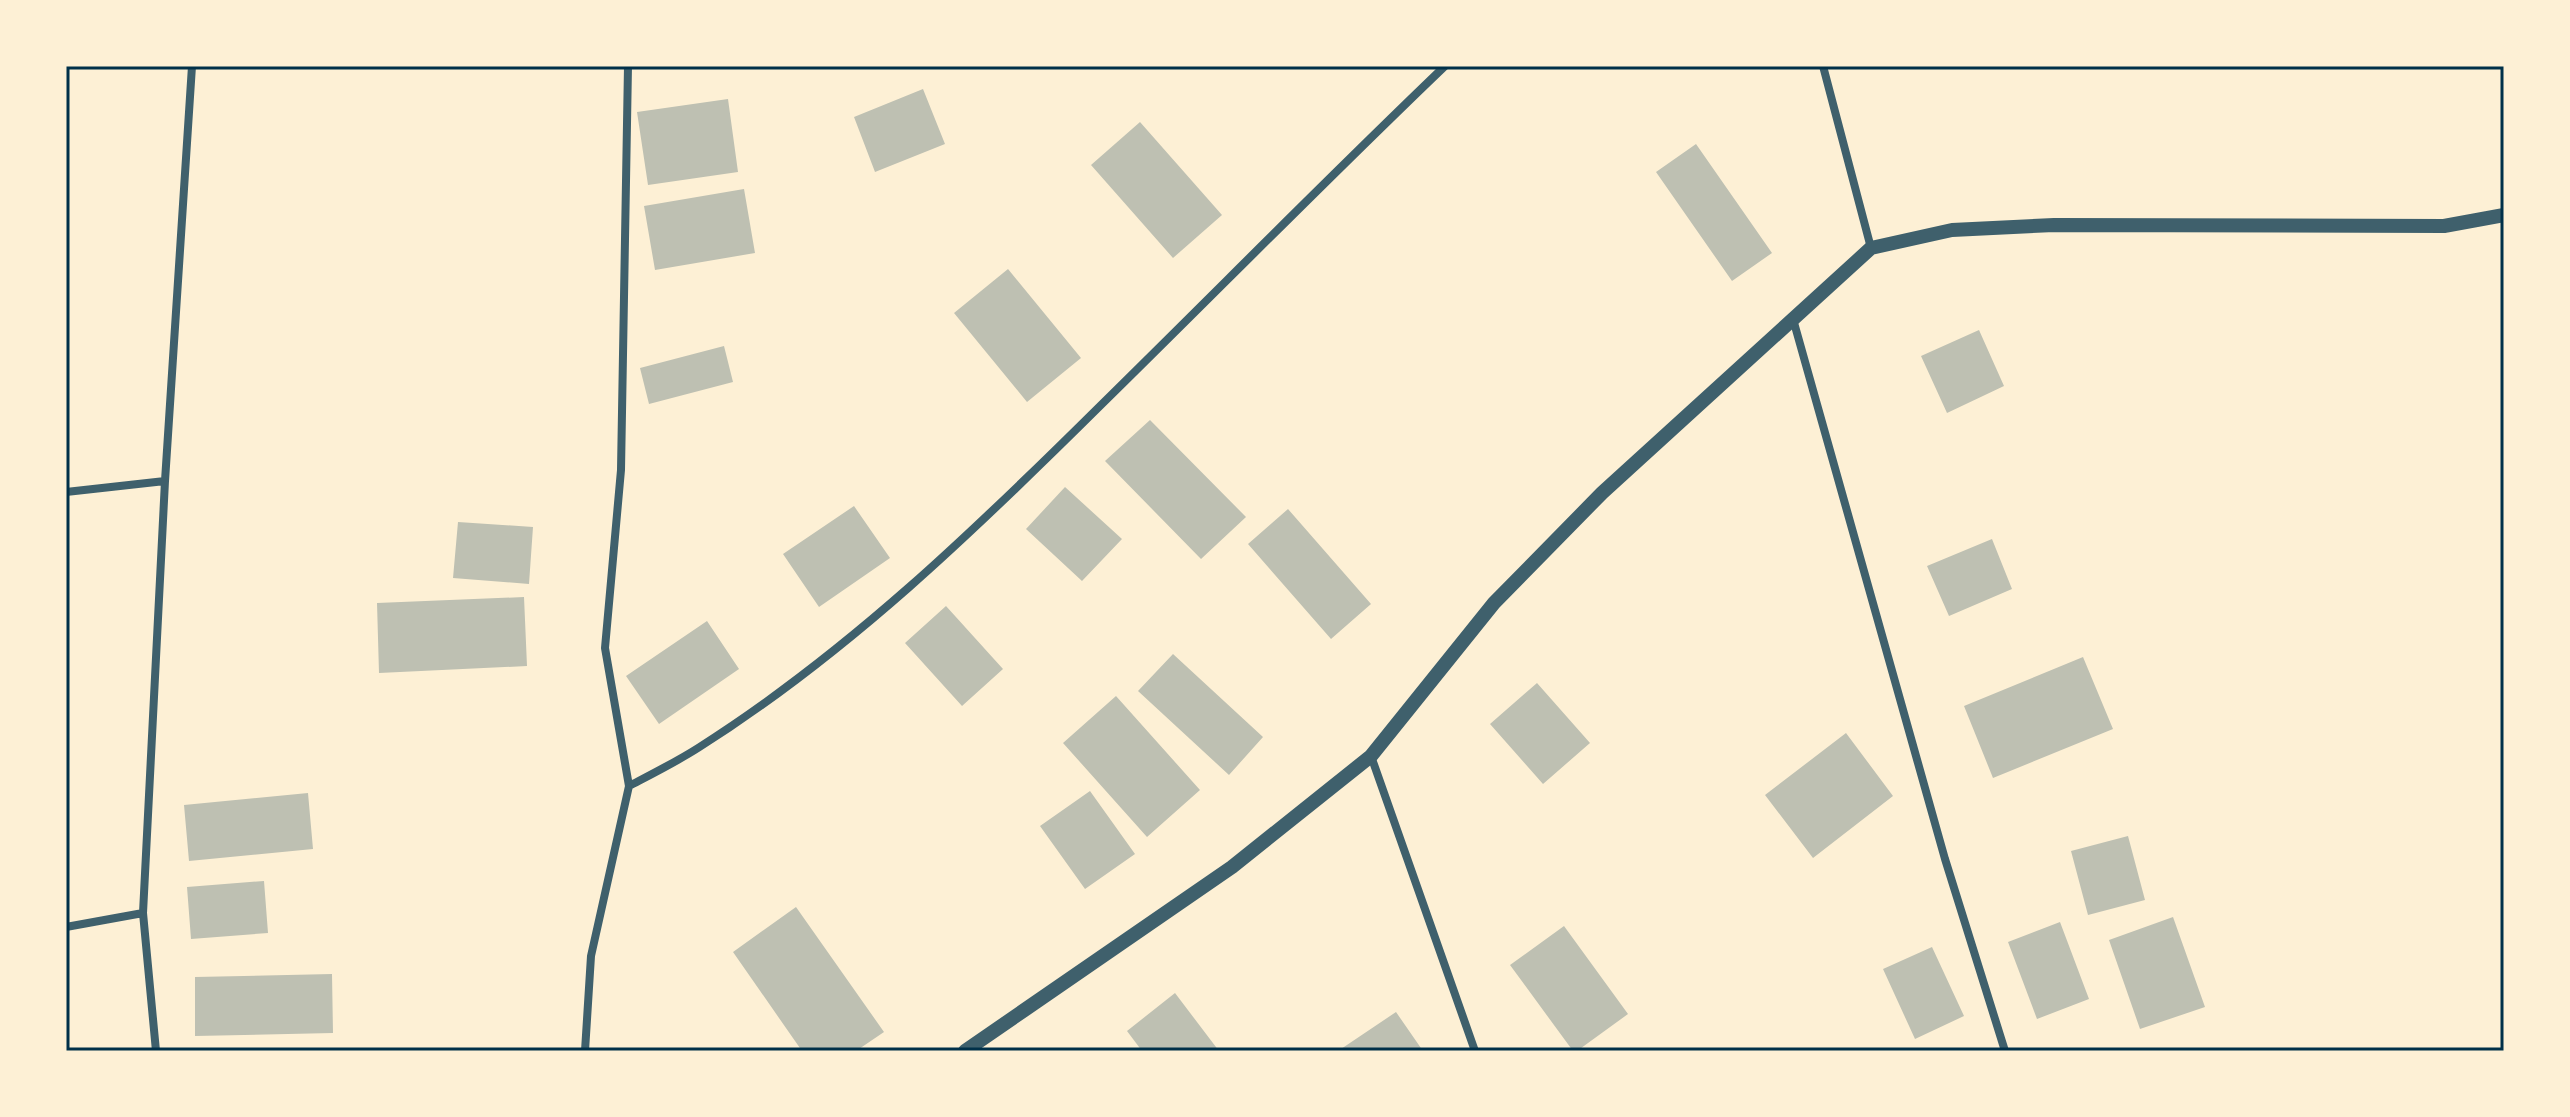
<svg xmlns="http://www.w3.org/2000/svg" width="2570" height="1117" font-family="Helvetica,sans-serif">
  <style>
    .building { fill: #bec0b2 }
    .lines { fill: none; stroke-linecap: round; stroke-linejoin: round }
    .minor { stroke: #3f606c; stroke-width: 8 }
    .tertiary { stroke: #3f606c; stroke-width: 14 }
    .neatline { fill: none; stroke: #003049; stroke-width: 3 }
  </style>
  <rect width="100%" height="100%" fill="#fdf0d5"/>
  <path class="building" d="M923,89L945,144L875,172L854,117Z
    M728,99L738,172L648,185L637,112Z
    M1140,122L1222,215L1173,258L1091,165Z
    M1696,144L1772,253L1732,281L1656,172Z
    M744,189L755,253L655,270L644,206Z
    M1008,269L1081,358L1027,402L954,313Z
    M1979,330L2004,386L1947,413L1921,356Z
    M724,346L733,382L649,404L640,368Z
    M1150,420L1246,517L1201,559L1105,461Z
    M1065,487L1122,539L1082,581L1026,529Z
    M854,506L890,558L819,607L783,554Z
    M1288,509L1371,604L1331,639L1248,544Z
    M458,522L533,527L529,584L453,578Z
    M1992,539L2012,589L1949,616L1927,566Z
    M524,597L527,666L379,673L377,603Z
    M946,606L1003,669L962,706L905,643Z
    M707,621L739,669L659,724L626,676Z
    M1173,654L1263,737L1229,775L1138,691Z
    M2083,657L2113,729L1993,778L1964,706Z
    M1537,683L1590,743L1543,784L1490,724Z
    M1116,696L1200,790L1147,837L1063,743Z
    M1846,733L1893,796L1813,858L1765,795Z
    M1090,791L1135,854L1085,889L1040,826Z
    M308,793L313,849L189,861L184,805Z
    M2128,836L2145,900L2088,915L2071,851Z
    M264,881L268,933L191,939L187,887Z
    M796,907L884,1032L856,1051H802L733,952Z
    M2173,917L2205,1007L2140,1029L2109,940Z
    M2060,922L2089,999L2037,1019L2008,942Z
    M1564,926L1628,1014L1577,1051H1573L1510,965Z
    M1932,947L1964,1016L1915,1039L1883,969Z
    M332,974L333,1033L195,1036V977Z
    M1175,993L1219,1051H1142L1127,1031Z
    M1396,1012L1423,1051H1338Z"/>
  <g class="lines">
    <path class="minor" d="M628,66L621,470L605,648L629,786
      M1823,66L1871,248
      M1793,319L1945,859L2005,1051
      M66,492L165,481
      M1371,756L1475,1051
      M66,927L143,913
      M156,1051L143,913L165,481L192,66
      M585,1051L591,956L629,786C652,774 676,762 698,748C848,653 976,529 1101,405C1216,292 1329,177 1445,66"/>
    <path class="tertiary" d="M965,1051L1232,867L1371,756L1494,603L1602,493L1871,248L1952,230L2054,225L2444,226L2504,215"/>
  </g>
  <rect width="2570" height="1117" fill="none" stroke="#fdf0d5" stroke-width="136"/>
  <rect x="68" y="68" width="2434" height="981" class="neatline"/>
</svg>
